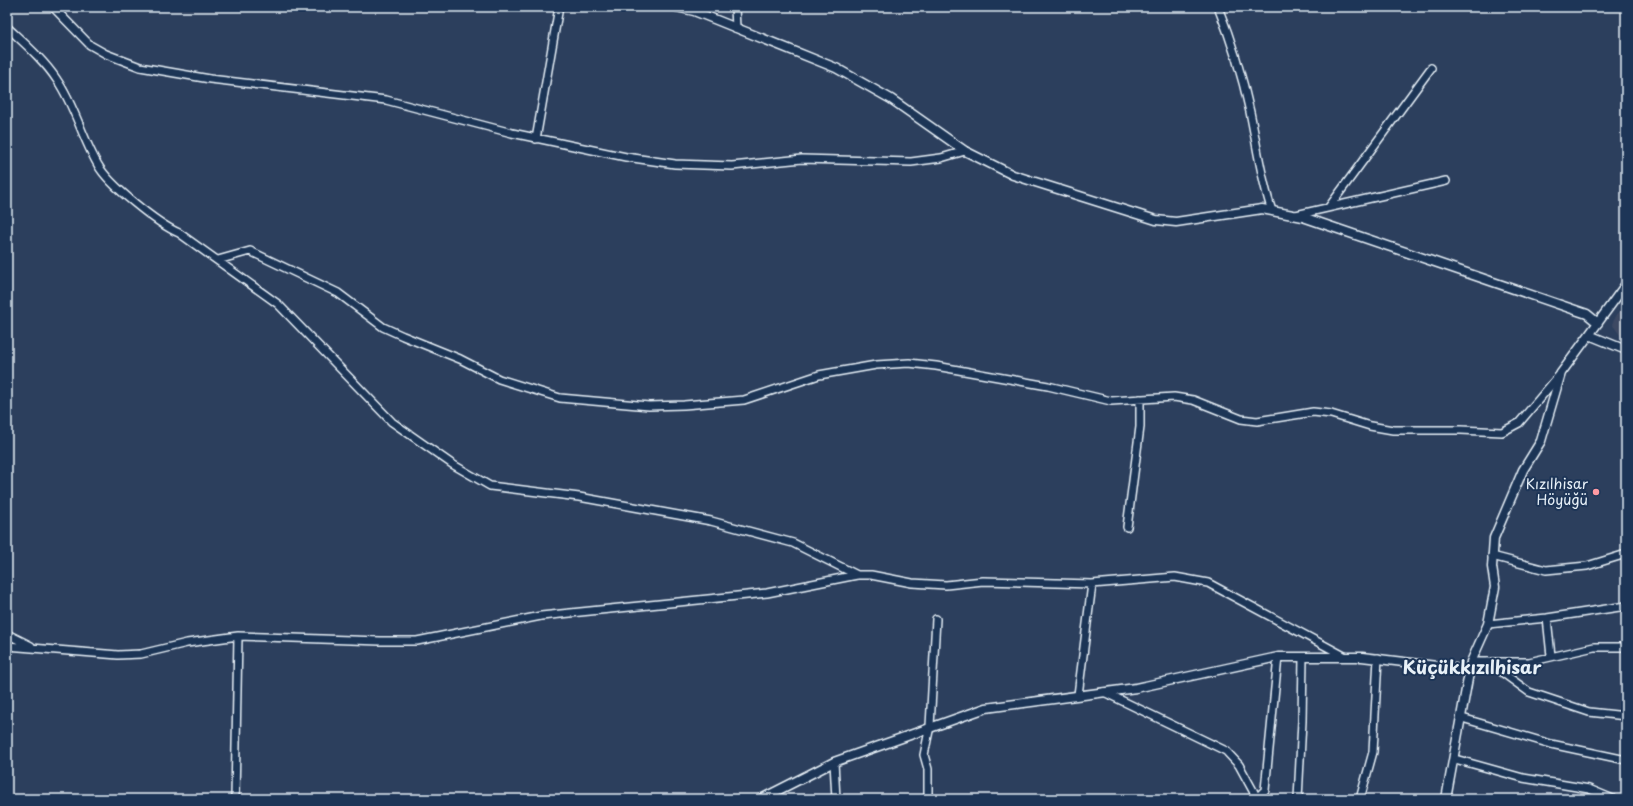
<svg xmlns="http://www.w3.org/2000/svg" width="1633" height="806" font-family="'Playpen Sans',sans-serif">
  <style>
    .built { fill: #3e4a64 }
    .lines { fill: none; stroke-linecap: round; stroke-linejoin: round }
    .minor-casing { stroke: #e8f1f8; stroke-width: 10 }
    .tertiary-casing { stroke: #e8f1f8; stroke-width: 11 }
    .minor { stroke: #1d3557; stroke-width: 7 }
    .tertiary { stroke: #1d3557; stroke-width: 8 }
    .poi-dot { fill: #ff9aa2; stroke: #1d3557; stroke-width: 1.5 }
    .labels { text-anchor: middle; stroke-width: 4; stroke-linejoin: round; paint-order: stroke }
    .poi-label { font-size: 14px; fill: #e8f1f8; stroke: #1d3557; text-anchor: end }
    .district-label { font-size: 18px; font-weight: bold; fill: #e8f1f8; stroke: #1d3557 }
  </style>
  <rect width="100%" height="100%" fill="#2c3f5d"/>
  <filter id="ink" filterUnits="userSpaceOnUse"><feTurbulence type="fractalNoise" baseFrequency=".025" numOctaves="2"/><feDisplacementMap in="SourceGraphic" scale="8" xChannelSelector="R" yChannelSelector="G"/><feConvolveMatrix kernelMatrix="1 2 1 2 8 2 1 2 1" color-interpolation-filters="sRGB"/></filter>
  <g filter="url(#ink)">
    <path class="built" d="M1626,298V343L1612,324Z"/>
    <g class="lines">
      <g class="minor-casing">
        <path id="minor" d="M53,7L90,45L106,54L140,67L210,79L386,100L512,133L626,157L675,164L732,166L802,159L911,162L941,158L965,151
          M735,7L736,28
          M1218,7C1232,42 1242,75 1250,112C1257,145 1261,179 1272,211
          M7,27C24,43 44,60 57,80C75,106 82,138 98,165C109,185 158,224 179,233L278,304L392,422L452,464L490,486L579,497L711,521L793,543L857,575
          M536,139L559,7
          M1329,207L1431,68
          M1296,215L1446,181
          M218,260L250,251L338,293L383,327L403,336L460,359L499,379L560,398L649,406L684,405L744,400L819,375L876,365L909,363L936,366L1048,386L1111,401L1174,397L1193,400L1241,419L1257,421L1313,412L1331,414L1370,426L1393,430H1461L1502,432L1519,423L1561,373
          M1127,527L1140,427V399
          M1492,556L1546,570L1587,566L1626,554
          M1547,618L1551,656
          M1488,624L1547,618L1626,606
          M7,634L31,646
          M7,646L118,655L141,654L187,643L238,636L380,641H417L541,616L767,593L857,575H871L912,583L946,585L983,581L1092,584L1175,577L1208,583L1346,657
          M1471,662H1529L1594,647H1626
          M1488,662L1529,692L1589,712L1626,716
          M1104,692L1226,751L1239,765L1257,798L1265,790L1278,657
          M1078,695L1092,584
          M1462,718L1551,744L1626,760
          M1455,759L1523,778L1589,789L1613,799
          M834,762L836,799
          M235,799L238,636
          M928,799V769L924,755L930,726L936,619
          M1298,799L1302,721L1303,657
          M1360,799L1373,752L1378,658"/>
      </g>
      <g class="tertiary-casing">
        <path id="tertiary" d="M676,7L694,11L836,68L891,99L965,151L1013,175L1156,220L1176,222L1262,209L1303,217L1587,314L1598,323
          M1626,284L1589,335L1626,350
          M761,799L834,762L986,708L1136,688L1278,657H1362L1470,670
          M1446,799L1471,662L1488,624L1495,587L1492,567L1494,538L1523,470L1541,441L1561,373L1589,335"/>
      </g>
      <use href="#minor" class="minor"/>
      <use href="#tertiary" class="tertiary"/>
    </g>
  </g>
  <circle class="poi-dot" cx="1596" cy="492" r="4"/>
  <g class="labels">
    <g class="poi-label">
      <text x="1588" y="489">Kızılhisar<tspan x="1588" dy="16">Höyüğü</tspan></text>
    </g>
    <g class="district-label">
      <text x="1472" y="674">Küçükkızılhisar</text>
    </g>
  </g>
  <rect width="1633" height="806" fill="none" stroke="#1d3557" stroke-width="24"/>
  <rect x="12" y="12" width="1609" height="782" fill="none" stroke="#e8f1f8" stroke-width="1.5" filter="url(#ink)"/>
</svg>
